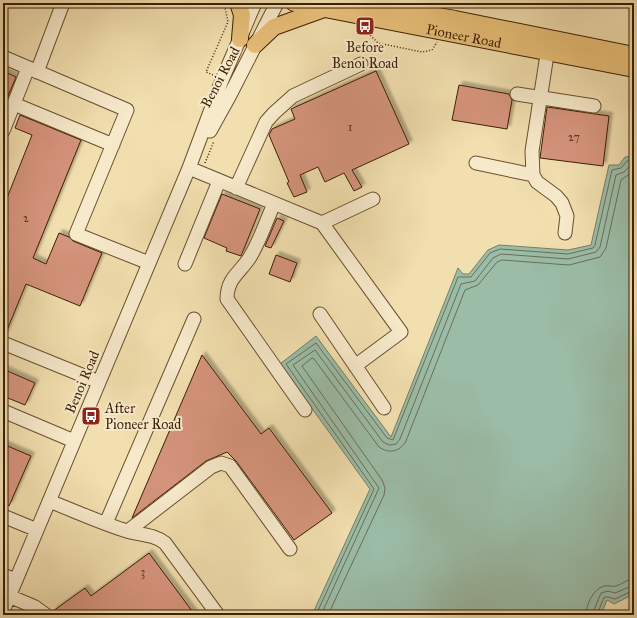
<svg xmlns="http://www.w3.org/2000/svg" width="637" height="618" font-family="'IM FELL Great Primer',serif">
  <style>
    .water { fill: #9bbda8; stroke: #757e67 }
    .lines { fill: none; stroke-linecap: round; stroke-linejoin: round }
    .shore { stroke: #6b6e56; stroke-width: 1 }
    .building { fill: #d5947b; stroke: #3b1f05; filter: url(#shadow) }
    .minor-casing { stroke: #694f30; stroke-width: 15 }
    .major-casing { stroke: #3b1f05; stroke-width: 18 }
    .path { stroke: #3b1f05; stroke-width: 1.5; stroke-dasharray: 1 2; stroke-linecap: butt }
    .minor { stroke: #f7eacb; stroke-width: 13 }
    .major { stroke: #e9c078; stroke-width: 16 }
    .labels { text-anchor: middle; stroke-width: 4; stroke-linejoin: round; paint-order: stroke }
    .number-label { font-size: 12px; fill: #623c22 }
    .street-label { font-size: 14px; fill: #3b1f05; stroke: #f7eacb }
    .poi-label { font-size: 14px; fill: #3b1f05; stroke: #f7eacb }
  </style>
  <defs>
    <filter id="shadow"><feDropShadow dx="3.5" dy="-3.5" stdDeviation="1" flood-color="#0004"/></filter>
  </defs>
  <rect width="100%" height="100%" fill="#f2dfaf"/>
  <filter id="stains"><feTurbulence type="fractalNoise" baseFrequency=".005" numOctaves="4"/><feColorMatrix values="0 0 0 0 .2 0 0 0 0 .09 0 0 0 0 .02 0 0 0 .5 -.17"/></filter>
  <radialGradient id="worn" r=".72"><stop offset=".6" stop-color="#630" stop-opacity="0"/><stop offset="1" stop-color="#630" stop-opacity=".3"/></radialGradient>
  <path class="water" d="M634,156V531L633,534L634,591L632,595L614,604L607,600L601,615H312L370,489L280,364L316,336L391,437L458,268L463,274H469L488,250L499,245L568,250L591,245L609,165H619L625,157Z"/>
  <g class="lines">
    <path class="shore" d="M316,615L374,489L286,364L316,343L387,438L393,440L458,277H471L490,253L500,249L568,254L593,248L595,245L612,170L621,168L627,161L634,160
      M321,615L379,488L293,365L315,350L383,442L389,445L396,444L400,439L461,284L475,281L493,258L501,254L568,259L596,252L600,247L616,175L624,172L630,166L634,165
      M328,615L384,495L385,488L382,480L302,366L312,358L314,359L379,447C389,454 400,452 406,441L465,290L478,285L497,262L502,260L569,265L600,257L606,248L621,180L634,171
      M586,615C586,605 593,589 604,586C608,585 612,587 616,586C623,584 627,579 634,579
      M592,615L601,593L608,591L615,593L634,585
      M597,615L604,597H608L615,599L634,590"/>
  </g>
  <path class="building" d="M3,71L16,77L3,108Z
    M376,71L409,144L352,170L362,187L354,191L344,173L325,182L318,167L300,175L307,192L294,197L287,183L289,182L269,135L272,129L295,119L291,109Z
    M459,85L509,94L512,100L507,129L452,120Z
    M547,107L609,116L603,166L540,158Z
    M20,115L81,140L33,258L46,264L59,233L69,237L73,241L102,253L80,306L26,284L5,335H3V203H5L32,135L15,128Z
    M222,194L260,209L241,256L226,251L227,248L204,238Z
    M277,218L284,221L271,248L265,246Z
    M276,255L297,263L290,282L269,274Z
    M202,355L261,434L269,428L332,513L294,540L236,461L227,452L206,461L132,518Z
    M3,369L35,383L25,405L3,396Z
    M3,444L31,456L9,506L3,503Z
    M149,553L195,615H54L53,611L85,588L91,596Z"/>
  <g class="lines">
    <g class="minor-casing">
      <path id="minor" d="M549,42L532,151L533,175L537,182L556,196L562,203L567,216L565,233
        M3,57L127,110L76,234L149,263
        M37,72L63,3
        M517,94L594,106
        M14,104L113,145
        M3,131L28,68
        M210,131L230,95L277,3
        M476,163L533,175
        M189,168L322,223L401,332L355,366
        M236,188L266,122L274,113L293,96L361,64
        M274,204C266,221 260,241 250,257C240,273 227,278 227,299L305,410
        M322,223L373,199
        M185,264L219,181
        M320,314L384,408
        M3,343L99,382
        M3,411L74,441
        M49,501C75,511 101,523 127,531C141,535 153,534 165,543L218,615
        M3,516L37,530
        M106,523L194,319
        M128,531L211,467L221,463L230,466L238,477L290,549
        M3,575L16,580
        M9,596L35,607L46,615
        M3,611L189,168L222,80L255,3"/>
    </g>
    <g class="major-casing">
      <g id="major">
        <path d="M238,3L242,15L240,39"/>
        <path id="s1" d="M294,3L634,69"/>
        <path d="M365,3L455,19L634,55"/>
        <path d="M255,45L274,27L324,9"/>
      </g>
    </g>
    <path class="path" d="M364,29L378,43L422,52L432,50L437,42
      M213,75L206,72L228,22L224,3
      M205,163L214,141"/>
    <use href="#minor" class="minor"/>
    <use href="#major" class="major"/>
  </g>
  <defs>
    <g id="bus-square" transform="scale(1)"><rect x="-9" y="-9" width="18" height="18" rx="4" fill="#8f2418" stroke="#f7eacb"/><path d="M-5-6H5V4H4V6H2V4H-2V6H-4V4H-5ZM-3.5-4V0h7V-4ZM-3.5 1.2v1.5H-2V1.2ZM2 1.2v1.5H3.5V1.2Z" fill="#fff"/></g>
  </defs>
  <g fill-rule="evenodd">
    <use href="#bus-square" x="365" y="26"/>
    <use href="#bus-square" x="91" y="416"/>
  </g>
  <g class="labels">
    <g class="number-label">
      <text x="350" y="131">1</text>
      <text x="574" y="141">27</text>
      <text x="26" y="222">2</text>
      <text x="143" y="576">3</text>
    </g>
    <g class="street-label">
      <text dy="5" stroke="none"><textPath href="#s1" startOffset="173">Pioneer Road</textPath></text>
      <text transform="translate(220 77) rotate(-62)" y="5">Benoi Road</text>
      <text transform="translate(82 382) rotate(-67)" y="5">Benoi Road</text>
    </g>
    <g class="poi-label">
      <text x="365" y="52">Before<tspan x="365" dy="16">Benoi Road</tspan></text>
      <text x="105" y="413" text-anchor="start">After<tspan x="105" dy="16">Pioneer Road</tspan></text>
    </g>
  </g>
  <rect width="637" height="618" fill="none" stroke="#f2dfaf" stroke-width="16"/>
  <rect x="4" y="4" width="629" height="610" fill="none" stroke="#3b1f05" stroke-width="2"/>
  <rect x="8" y="8" width="621" height="602" fill="none" stroke="#3b1f05"/>
  <rect width="100%" height="100%" filter="url(#stains)"/>
  <rect width="100%" height="100%" fill="url(#worn)"/>
</svg>
